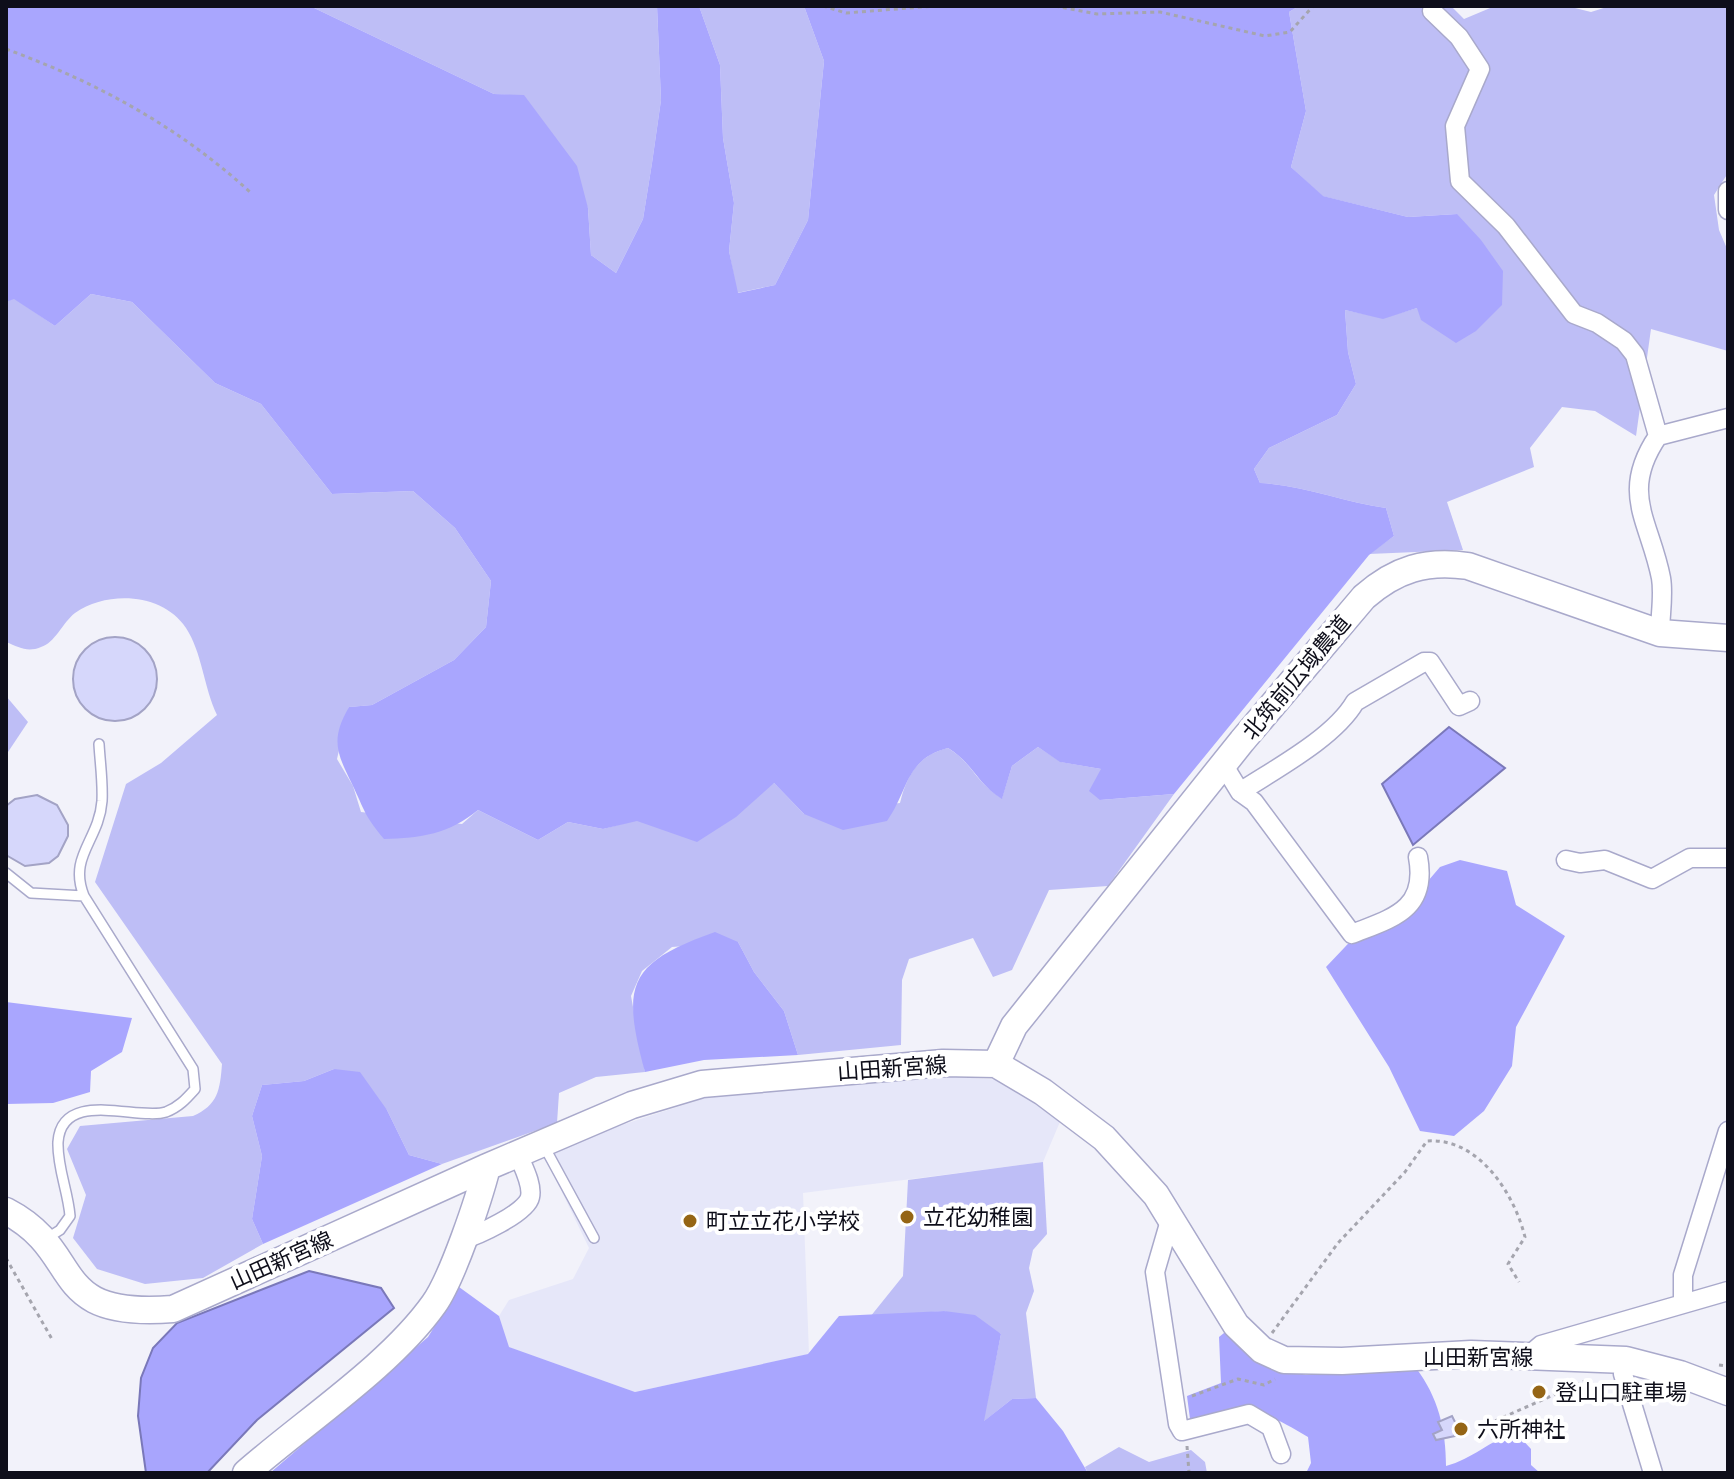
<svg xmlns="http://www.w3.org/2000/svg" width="1734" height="1479" font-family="Karla,'Noto Sans JP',sans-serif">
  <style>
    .built { fill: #e6e7f9 }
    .green { fill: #bebef6 }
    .forest { fill: #a9a6fe }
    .water { fill: #a8a5fd; stroke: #7a78b9; stroke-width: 2 }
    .building { fill: #d6d7fb; stroke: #a3a3c5; stroke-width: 2 }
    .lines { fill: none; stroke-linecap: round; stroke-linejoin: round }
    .lane-casing { stroke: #a9a9cb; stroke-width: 12 }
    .street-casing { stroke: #a9a9cb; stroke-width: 21 }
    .secondary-casing { stroke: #a9a9cb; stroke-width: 29 }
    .path { stroke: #a5a5ae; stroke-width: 3; stroke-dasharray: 4 4; stroke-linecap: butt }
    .lane { stroke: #fff; stroke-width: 9 }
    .street { stroke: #fff; stroke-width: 18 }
    .secondary { stroke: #fff; stroke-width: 26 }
    .poi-dot { fill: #956515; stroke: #fff; stroke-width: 3 }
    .labels { text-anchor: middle; stroke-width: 8; stroke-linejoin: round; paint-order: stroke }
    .street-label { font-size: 22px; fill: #0e0e1a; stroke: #fff }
    .poi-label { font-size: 22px; fill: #0e0e1a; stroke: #fff; text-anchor: start }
  </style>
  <rect width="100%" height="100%" fill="#f2f2fa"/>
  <path class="built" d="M935,1076L1005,1080L1062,1117L1043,1162L803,1193L809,1354L635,1392L508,1347L499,1316L509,1300L573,1279L589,1248L542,1151L711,1096Z"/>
  <path class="green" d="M310,6H657L661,100L652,163L643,219L616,273L591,255L588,208L524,96L494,94Z
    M699,6H804L824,61L808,220L775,285L737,293L729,251L734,203L723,138L720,65Z
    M1299,6H1451L1464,19L1495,6H1567L1591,12L1610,6H1728V173L1714,195L1719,230L1728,251V351L1651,329L1636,436L1595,411L1562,407L1530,448L1534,467L1447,502L1463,550L1369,554L1394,536L1386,508C1343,502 1304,485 1260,483L1254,469L1269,448L1337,415L1356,384L1348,352L1345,310L1383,318L1417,308L1457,214L1408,217L1322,196L1291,167L1306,111L1289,12Z
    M91,294L132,302L215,383L261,404L332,494L413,491L455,528L491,581L486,627L454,660L372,705L349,707L337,759L353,786L361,812L462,824L478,810L538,840L568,822L603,829L774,783L804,814L900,803C907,774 919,755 948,748C974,764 975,783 1002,798L1012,766L1038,747L1061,762L1101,769L1100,800L1174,794L1108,886L1049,890L1012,970L993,977L973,938L909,959L902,980L901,1045L798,1055L784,1011L754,972L738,942L672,947L642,971L631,996L645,1072L596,1077L559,1093L557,1123L442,1164L409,1155L387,1110L334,1069L304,1081L262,1085L252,1116L262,1156L252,1219L263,1244L203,1278L145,1284L97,1269L73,1238L86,1195L67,1149L80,1126L193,1116C218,1105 220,1090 222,1064L95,882L126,784L161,763L217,715C204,688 202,652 186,628C163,593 108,590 75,613C63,622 55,643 41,647C27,653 19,647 6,642V302L14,298L55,326Z
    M6,696L28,722L6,755Z
    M1043,1162L1047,1234L1033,1250L1029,1268L1034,1291L1026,1313L1036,1398L1012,1399L983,1422L1001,1334L944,1311L870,1317L903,1276L908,1180Z
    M1119,1447L1149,1462L1191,1450L1205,1462L1207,1473H1088L1085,1467Z"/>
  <path class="forest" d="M6,6H310L494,94L524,95L577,166L588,208L591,255L616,273L643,219L652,163L661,100L657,6H699L720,65L723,138L734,203L729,251L738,293L775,285L808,220L824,61L804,6H1299L1289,12L1306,111L1291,167L1323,196L1408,217L1457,214L1481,240L1503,271L1502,305L1476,331L1456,343L1421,320L1417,308L1383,319L1345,310L1348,352L1356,384L1337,415L1269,448L1254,469L1260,483C1304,485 1343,502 1386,508L1394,536L1369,555L1174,794L1100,800L1089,791L1101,769L1060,762L1038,747L1012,766L1002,799C977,784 973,763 948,748C905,759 909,790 887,821L843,830L804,814L774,783L736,817L697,842L637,821L603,829L568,822L538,840L478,810C449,834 421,838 384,839C364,815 365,811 352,784C337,753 330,740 349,707L372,705L454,660L486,627L491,581L455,528L413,491L332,494L261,404L215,383L132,302L91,294L55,326L14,299L6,302Z
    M1460,860L1507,871L1516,905L1565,936L1516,1027L1512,1066L1484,1111L1454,1136L1420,1131L1389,1067L1326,967L1363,928L1404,909L1440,867Z
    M715,932L738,942L754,972L784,1011L798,1055L704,1060L645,1072C621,984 628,963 715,932Z
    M6,1002L132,1018L122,1052L91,1071L90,1092L53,1103L6,1104Z
    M334,1069L360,1072L387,1110L409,1155L442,1164L263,1244L252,1219L262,1156L252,1116L262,1085L304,1081Z
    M459,1287L499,1316L509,1347L635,1392L808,1354L839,1316L944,1311L975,1315L1001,1334L984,1421L1012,1399L1036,1398L1063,1431L1088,1473H270L428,1337Z
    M1229,1329L1284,1369L1306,1375L1416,1368C1438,1397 1446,1429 1446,1466C1472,1459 1490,1441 1515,1432L1531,1449V1465L1540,1473H1306L1311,1463L1308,1437C1253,1404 1252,1409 1190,1419L1187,1396L1221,1383L1219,1337Z"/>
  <path class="water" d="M1449,727L1505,768L1413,845L1382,784Z
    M309,1271L381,1288L394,1308L257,1420L207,1473H146L138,1416L141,1378L153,1348L177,1323Z"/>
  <path class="building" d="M73 679a42 42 0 1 1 84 0a42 42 0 1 1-84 0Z
    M37,795L57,805L68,825V836L58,856L49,863L25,866L6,855V806L15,799Z
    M1452,1416L1458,1428L1453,1431L1455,1436L1436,1440L1433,1434L1442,1430L1438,1422Z"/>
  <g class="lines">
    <g class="lane-casing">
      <path id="lane" d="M6,873L31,893L84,896
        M544,1146L594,1238
        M44,1240L60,1230L70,1216C68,1191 57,1167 58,1142C62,1088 138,1121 166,1112C179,1107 186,1099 195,1089L193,1069L84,896C68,856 99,841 102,801C103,782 100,762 99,744"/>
    </g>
    <g class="street-casing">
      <path id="street" d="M1432,11L1459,37L1480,69L1455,126L1460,181L1506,226L1574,314L1597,323L1624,341L1635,355L1658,436
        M1728,191V210
        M1660,633C1660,616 1664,595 1661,578C1650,521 1619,493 1658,436L1728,418
        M1223,764L1240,792L1254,802L1352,934C1392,918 1428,910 1418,857
        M1240,792C1275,769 1334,738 1355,702L1424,662H1430L1459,706L1470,701
        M1566,860L1580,863L1605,860L1652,879L1690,858H1728
        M1171,1217L1155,1272L1178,1424L1182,1431L1249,1414L1271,1427L1281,1454
        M461,1240C476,1236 527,1213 530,1197C533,1184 522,1165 518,1154
        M1683,1302V1275L1728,1131
        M1527,1357L1541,1345L1728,1291
        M1626,1360L1623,1374L1653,1473"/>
    </g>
    <g class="secondary-casing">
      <path id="secondary" d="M996,1064L1014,1026L1242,741L1364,597C1396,569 1426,560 1468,566L1660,633L1728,638
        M6,1211C87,1253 44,1319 173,1309L487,1167L632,1105L702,1084L943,1063L996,1064L1043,1092L1104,1138L1156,1195L1236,1325L1262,1350L1284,1360L1342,1361L1471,1354L1626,1360L1680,1374L1728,1392
        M246,1473C304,1422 390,1366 434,1304C452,1279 479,1199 487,1167"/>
    </g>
    <path class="path" d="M823,6L846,13L935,6
      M1055,6L1097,14L1160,12L1265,36L1290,32L1313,6
      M6,49C96,82 179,127 250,192
      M6,1258L53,1341
      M1272,1333L1338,1243L1405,1172L1427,1141C1478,1137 1514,1193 1525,1237L1508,1264L1519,1282
      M1719,1365L1728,1366
      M1192,1396L1238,1379L1264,1385L1275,1379
      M1488,1424L1587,1380
      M1187,1446L1189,1473"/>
    <use href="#lane" class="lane"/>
    <use href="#street" class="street"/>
    <use href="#secondary" class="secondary"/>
  </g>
  <g class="poi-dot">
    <circle cx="907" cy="1217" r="8"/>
    <circle cx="690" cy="1221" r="8"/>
    <circle cx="1539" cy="1392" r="8"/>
    <circle cx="1461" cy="1429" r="8"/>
  </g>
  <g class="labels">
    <g class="street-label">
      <text transform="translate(1296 677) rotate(-50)" y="8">北筑前広域農道</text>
      <text transform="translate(892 1068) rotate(-4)" y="8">山田新宮線</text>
      <text transform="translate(281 1260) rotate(-24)" y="8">山田新宮線</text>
      <text x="1478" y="1365">山田新宮線</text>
    </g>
    <g class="poi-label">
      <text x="923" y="1225">立花幼稚園</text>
      <text x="706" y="1229">町立立花小学校</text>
      <text x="1555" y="1400">登山口駐車場</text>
      <text x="1477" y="1437">六所神社</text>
    </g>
  </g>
  <rect width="1734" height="1479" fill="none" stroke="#0e0e1a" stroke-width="16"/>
</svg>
